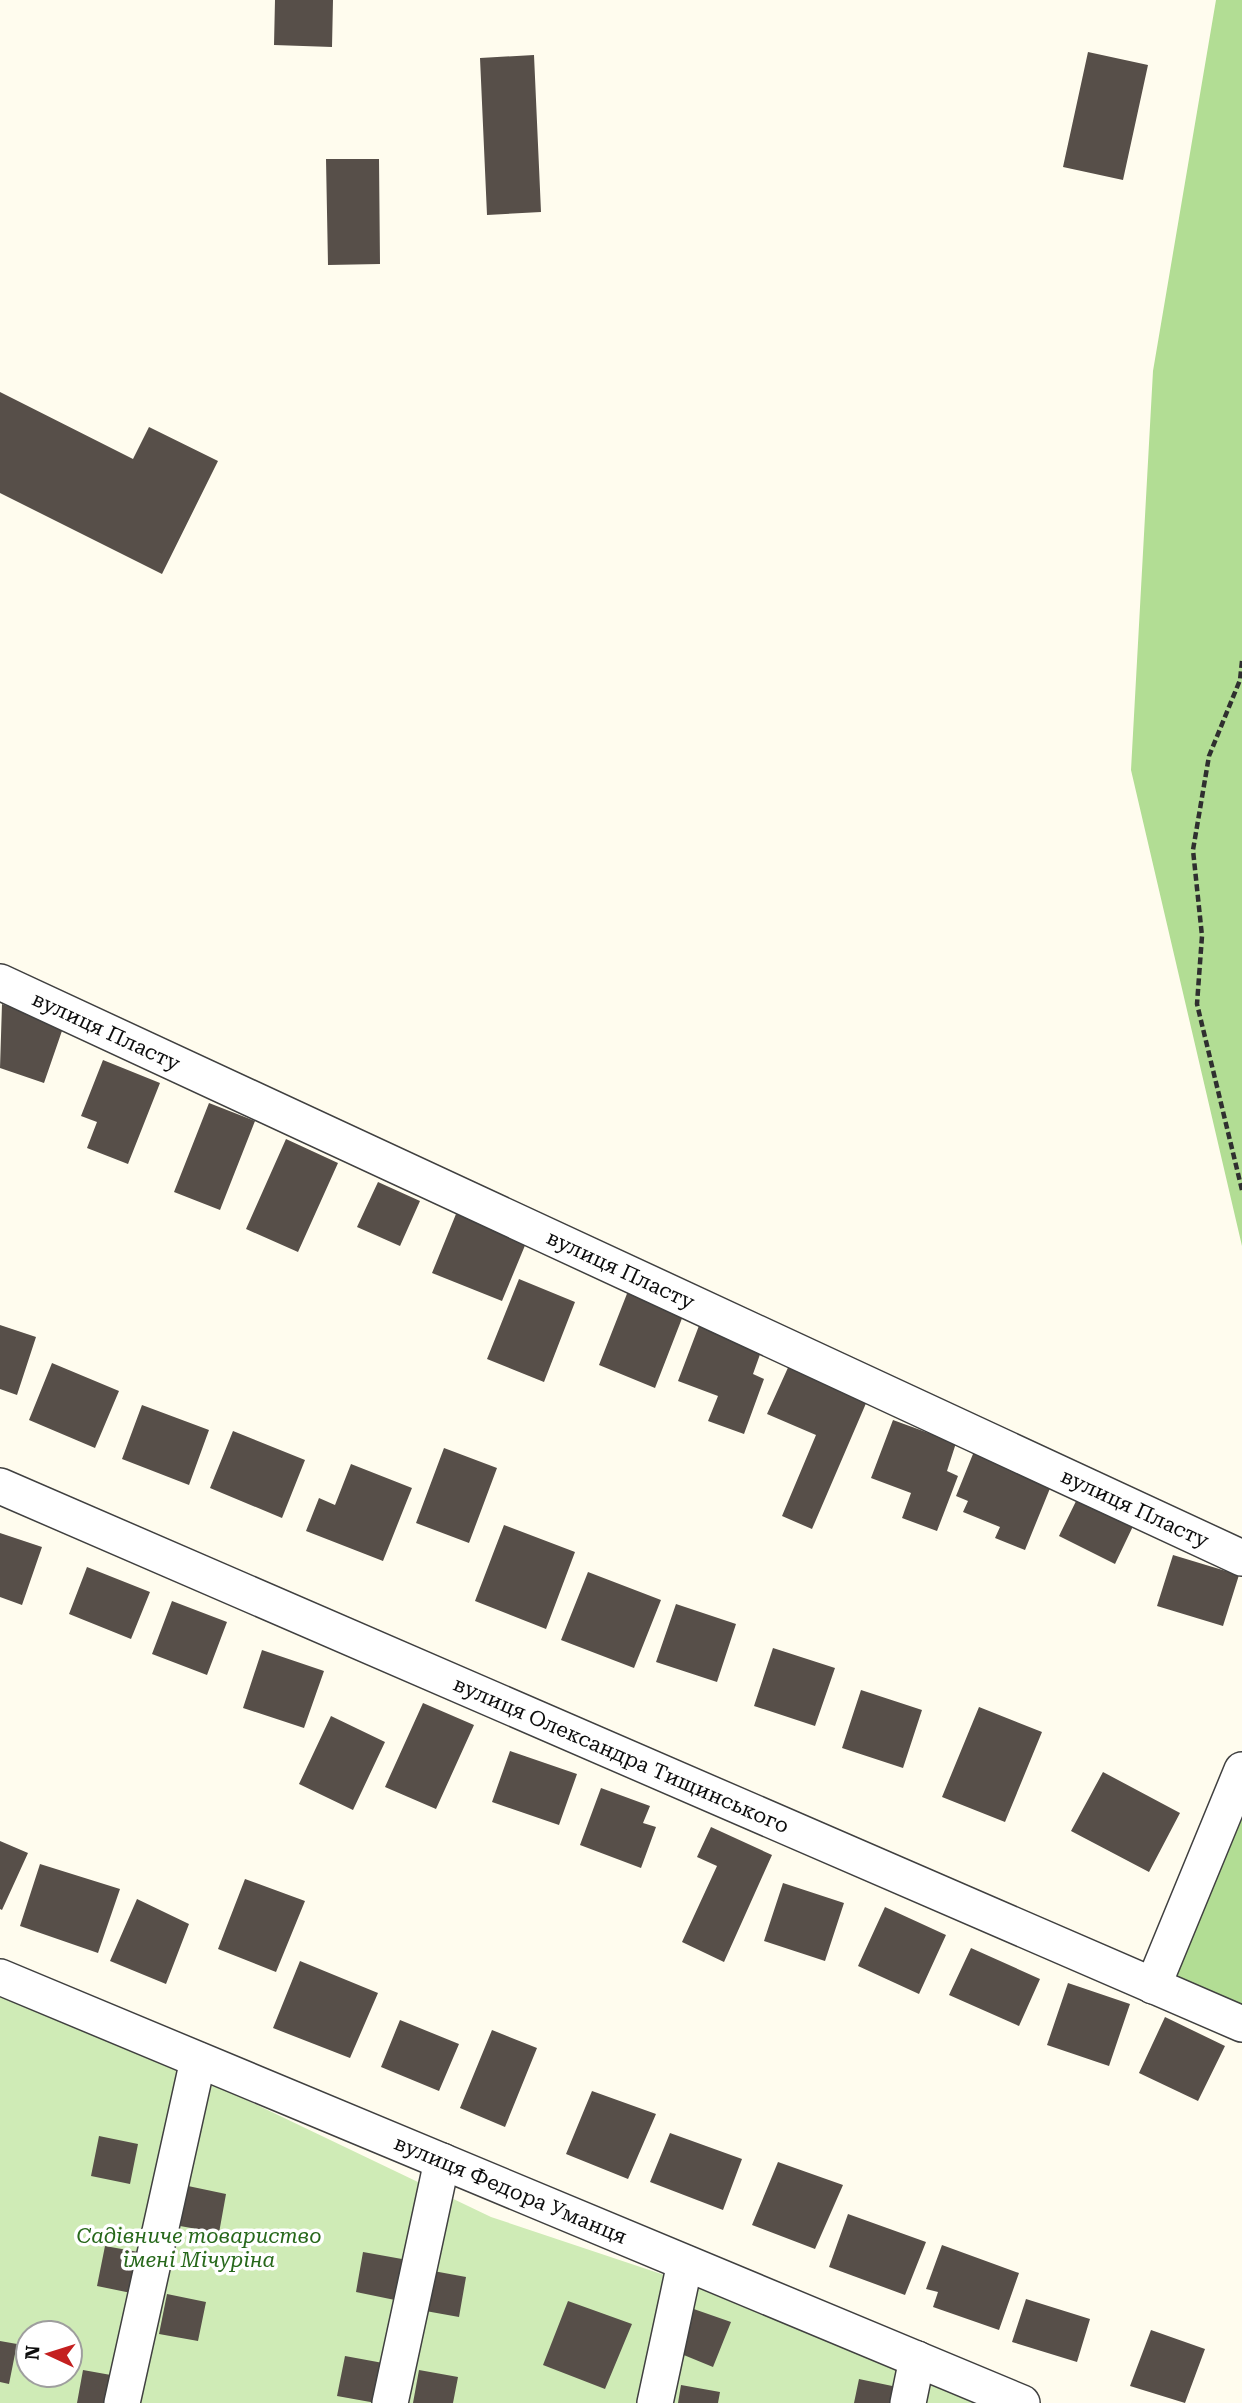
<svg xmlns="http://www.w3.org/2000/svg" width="1242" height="2403" font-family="'Roboto Serif',serif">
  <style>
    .green { fill: #cfebb6; fill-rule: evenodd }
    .forest { fill: #b2dd94 }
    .building { fill: #574f49 }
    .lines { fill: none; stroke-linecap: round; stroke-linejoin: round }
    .minor-casing { stroke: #404040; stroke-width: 38 }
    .path { stroke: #2f2f2f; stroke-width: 4.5; stroke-dasharray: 7 3.5; stroke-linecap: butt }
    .minor { stroke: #fff; stroke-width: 35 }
    .labels { text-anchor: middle; stroke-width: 7; stroke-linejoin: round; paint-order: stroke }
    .street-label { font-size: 21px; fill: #0d0d0d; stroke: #fff }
    .park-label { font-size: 21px; font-style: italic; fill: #27681b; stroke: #fff }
  </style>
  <rect width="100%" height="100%" fill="#fffcee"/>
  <path class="green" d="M0,1997L161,2059L491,2217L790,2317L988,2403H0ZM28,2333H70V2375H28Z"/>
  <path class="forest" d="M1216,0H1242V1246L1131,770L1153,371Z
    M1242,1782V2016L1160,1979Z"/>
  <path class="building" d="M275,0H333L332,47L274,45Z
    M1088,52L1148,65L1123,180L1063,167Z
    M534,55L541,212L487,215L480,58Z
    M326,159H379L380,264L328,265Z
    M0,392L133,459L149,427L218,461L162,574L0,493Z
    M2,1004L64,1025L44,1083L0,1068Z
    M103,1060L160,1083L128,1164L87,1148L97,1122L81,1116Z
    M209,1103L255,1121L220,1210L174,1192Z
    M286,1139L338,1163L298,1252L246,1229Z
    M378,1182L420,1201L400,1246L357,1227Z
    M456,1214L526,1243L502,1301L432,1273Z
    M519,1279L575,1302L544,1382L487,1359Z
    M630,1286L686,1308L655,1388L599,1365Z
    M700,1323L763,1346L753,1374L764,1379L744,1434L708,1421L718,1396L678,1381Z
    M0,1325L36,1337L17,1395L0,1389Z
    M791,1361L870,1394L812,1529L782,1516L816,1435L767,1414Z
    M52,1363L119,1391L95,1448L29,1420Z
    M142,1405L209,1430L189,1485L122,1459Z
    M893,1420L956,1443L947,1471L958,1476L937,1531L902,1518L911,1493L871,1478Z
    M233,1431L305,1460L282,1518L210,1488Z
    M444,1448L497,1468L469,1543L416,1523Z
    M975,1449L1053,1481L1025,1550L995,1538L1000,1527L963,1512L968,1501L956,1496Z
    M351,1464L412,1488L383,1561L306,1531L319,1498L335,1505Z
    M1079,1495L1135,1522L1115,1564L1059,1536Z
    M504,1525L575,1552L546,1629L475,1601Z
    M0,1533L42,1547L22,1605L0,1597Z
    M1173,1555L1239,1575L1223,1626L1157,1606Z
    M87,1567L150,1592L131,1639L69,1614Z
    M588,1572L661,1600L634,1668L561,1640Z
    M172,1601L227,1622L207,1675L152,1654Z
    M676,1604L736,1624L717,1682L656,1662Z
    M773,1648L835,1668L815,1726L754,1706Z
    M262,1650L324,1671L304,1728L243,1708Z
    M861,1690L922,1710L903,1768L842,1748Z
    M423,1703L474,1725L436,1809L385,1787Z
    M979,1707L1042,1732L1005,1822L942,1797Z
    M331,1716L385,1742L353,1810L299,1784Z
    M510,1751L577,1774L559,1825L492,1802Z
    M1103,1772L1180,1813L1149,1872L1071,1831Z
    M601,1788L650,1806L643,1823L656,1827L641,1868L580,1845Z
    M711,1827L772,1855L724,1962L682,1942L717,1866L697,1857Z
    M0,1841L28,1853L2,1910L0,1909Z
    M40,1864L120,1889L98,1953L20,1926Z
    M245,1879L305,1901L276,1972L218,1949Z
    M783,1883L844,1903L825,1961L764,1941Z
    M137,1899L189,1924L166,1984L110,1961Z
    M885,1907L946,1935L919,1994L858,1966Z
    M971,1948L1040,1979L1019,2026L949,1995Z
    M300,1961L378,1993L350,2058L273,2028Z
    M1068,1983L1130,2004L1109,2066L1047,2045Z
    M1165,2017L1225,2046L1198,2101L1139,2073Z
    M400,2020L459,2044L439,2091L381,2067Z
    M492,2030L537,2048L505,2127L460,2108Z
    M592,2091L656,2114L628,2179L566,2154Z
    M670,2133L742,2159L723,2210L650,2182Z
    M99,2136L138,2144L130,2184L91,2176Z
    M778,2162L843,2185L815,2249L752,2225Z
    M188,2186L226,2194L219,2233L180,2226Z
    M848,2214L926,2242L905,2295L829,2267Z
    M942,2245L1019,2273L999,2330L933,2307L938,2292L926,2289Z
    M105,2246L144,2253L136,2294L97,2286Z
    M363,2252L402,2259L395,2300L356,2292Z
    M428,2270L466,2277L459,2317L420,2310Z
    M167,2294L206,2302L198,2341L159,2334Z
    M1026,2299L1090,2319L1077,2362L1012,2342Z
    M568,2301L632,2324L605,2389L543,2365Z
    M688,2307L731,2322L713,2367L674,2351Z
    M1151,2330L1205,2349L1185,2403L1130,2386Z
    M0,2341L17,2344L9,2384L0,2382Z
    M345,2356L383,2363L376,2403L337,2396Z
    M83,2370L122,2377L117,2403H77Z
    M419,2370L458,2377L453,2403H413Z
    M859,2379L897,2387L894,2403H854Z
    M681,2385L720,2392L718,2403H678Z"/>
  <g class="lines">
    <g class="minor-casing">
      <g id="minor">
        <path id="s1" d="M0,982L1242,1558"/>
        <path id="s2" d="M0,1486L1242,2024"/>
        <path id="s3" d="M0,1977L1022,2403"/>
        <path d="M1153,1986L1242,1770"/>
        <path d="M122,2403L198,2060"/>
        <path d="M390,2403L442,2161"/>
        <path d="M655,2403L685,2263"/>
        <path d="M908,2403L917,2359"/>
      </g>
    </g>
    <path class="path" d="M1242,661L1240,680L1209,756L1193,850L1202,936L1197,1004L1242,1190"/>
    <use href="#minor" class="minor"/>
  </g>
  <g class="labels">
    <g class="street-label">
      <text dy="7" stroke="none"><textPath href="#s1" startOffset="117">вулиця Пласту</textPath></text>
      <text dy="7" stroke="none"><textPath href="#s1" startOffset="684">вулиця Пласту</textPath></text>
      <text dy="7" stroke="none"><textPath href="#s1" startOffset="1251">вулиця Пласту</textPath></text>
      <text dy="7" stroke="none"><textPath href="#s2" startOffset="677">вулиця Олександра Тищинського</textPath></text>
      <text dy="7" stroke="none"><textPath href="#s3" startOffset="553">вулиця Федора Уманця</textPath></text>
    </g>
    <g class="park-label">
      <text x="199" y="2243">Садівниче товариство<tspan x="199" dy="24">імені Мічуріна</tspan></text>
    </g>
  </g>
  <g transform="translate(49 2354) rotate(274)"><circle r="33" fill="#ffffff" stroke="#9e9e9e" stroke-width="2"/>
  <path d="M0-5L12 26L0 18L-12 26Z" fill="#c41f1f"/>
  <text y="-10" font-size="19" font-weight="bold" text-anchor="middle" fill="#0d0d0d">N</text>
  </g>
</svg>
